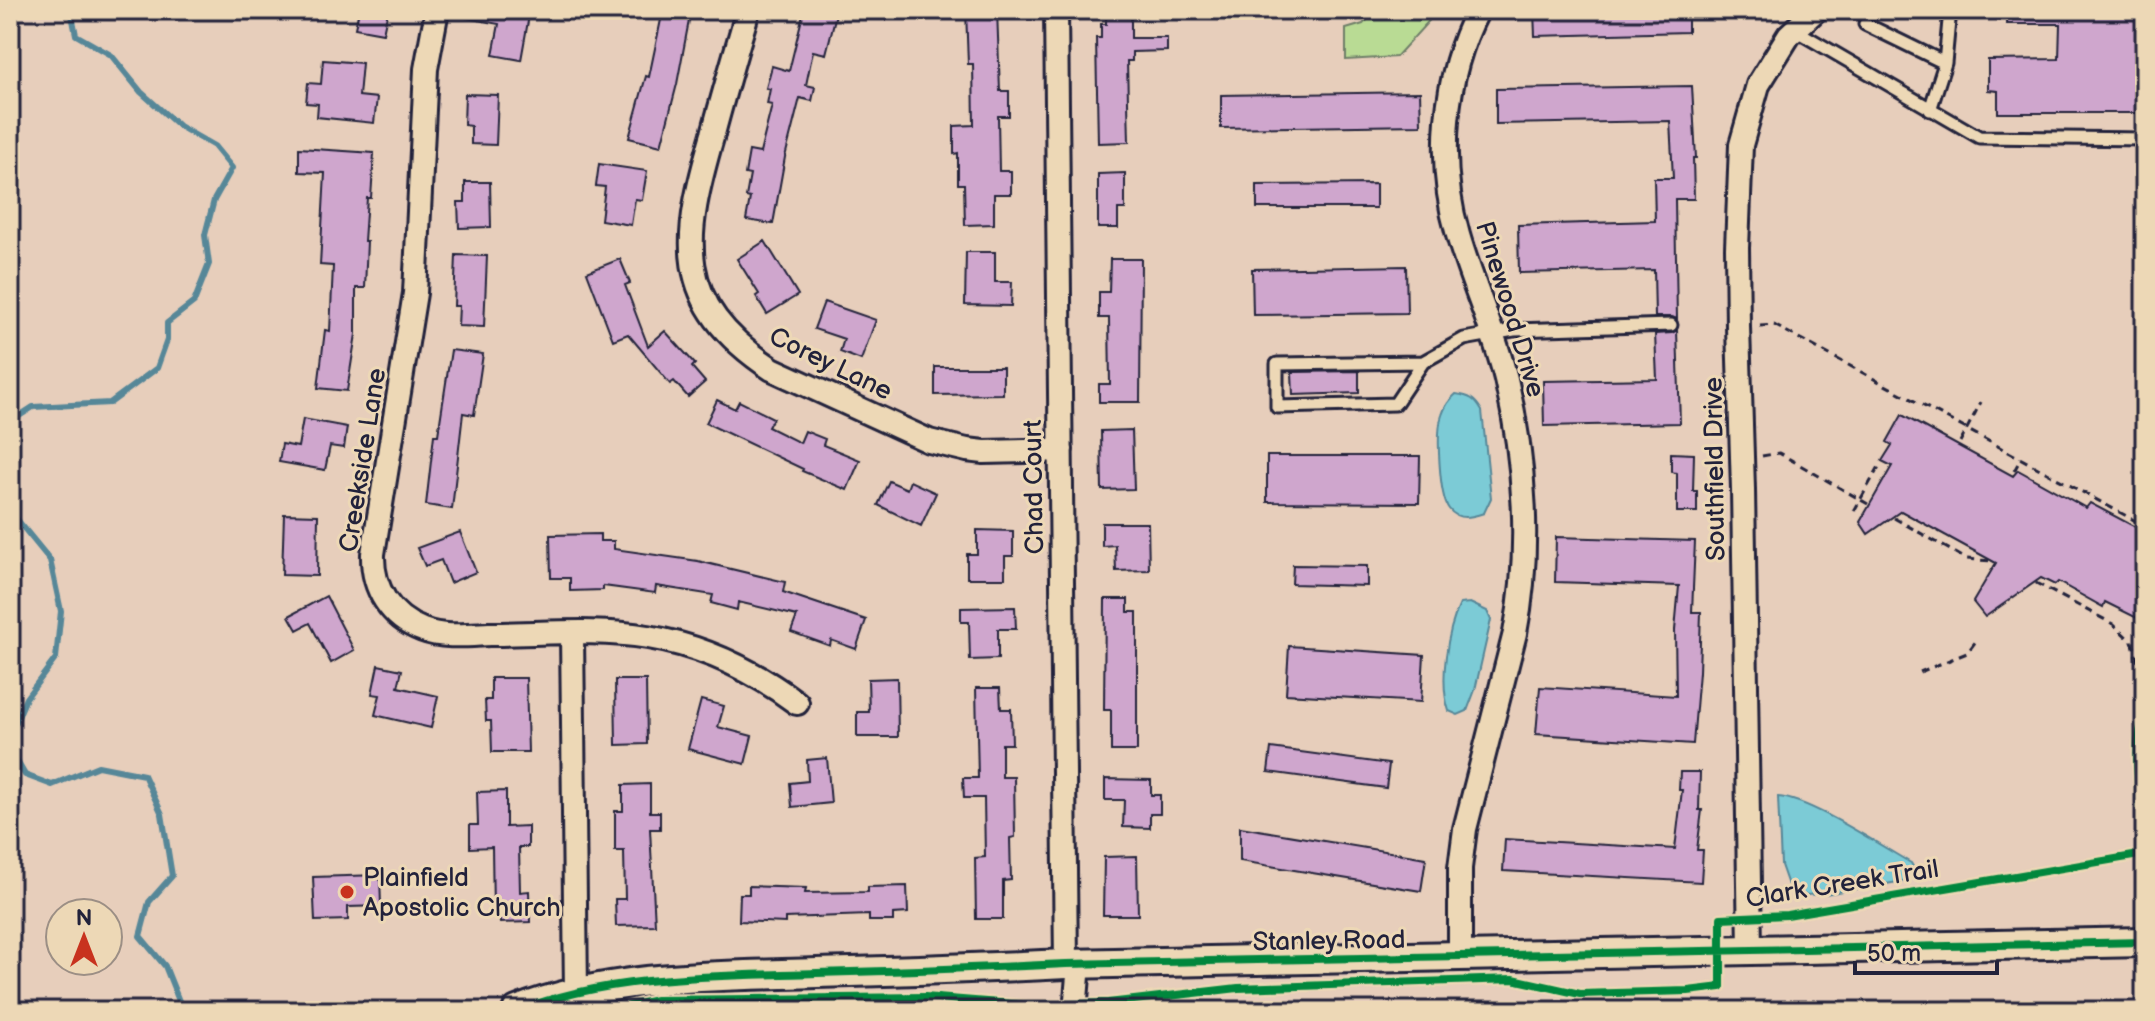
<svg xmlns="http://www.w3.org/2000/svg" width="2155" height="1021" font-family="'Balsamiq Sans',sans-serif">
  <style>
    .green { fill: #b9db94; stroke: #6e7e68; stroke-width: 2 }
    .water { fill: #7bcbd6; stroke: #578798; stroke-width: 2 }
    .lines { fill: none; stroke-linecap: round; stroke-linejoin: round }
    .stream { stroke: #578798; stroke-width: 6 }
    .building { fill: #cfa6cd; stroke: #22223b; stroke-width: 2 }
    .service-casing { stroke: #22223b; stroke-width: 17 }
    .minor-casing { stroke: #22223b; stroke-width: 28 }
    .tertiary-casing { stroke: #22223b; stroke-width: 34 }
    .path { stroke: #22223b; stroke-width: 3; stroke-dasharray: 8 6; stroke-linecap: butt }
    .service { stroke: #edd8b6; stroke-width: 11 }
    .minor { stroke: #edd8b6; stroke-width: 22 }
    .tertiary { stroke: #edd8b6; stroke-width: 28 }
    .cycleway-casing { stroke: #edd8b6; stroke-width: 13 }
    .cycleway { stroke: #00873e; stroke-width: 8 }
    .poi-dot { fill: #c8321e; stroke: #edd8b6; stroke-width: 3 }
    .labels { text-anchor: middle; stroke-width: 6; stroke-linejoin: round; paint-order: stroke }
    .street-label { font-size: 26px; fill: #22223b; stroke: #edd8b6 }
    .poi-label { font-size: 26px; fill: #22223b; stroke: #edd8b6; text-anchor: start }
  </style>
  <rect width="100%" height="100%" fill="#e7cebb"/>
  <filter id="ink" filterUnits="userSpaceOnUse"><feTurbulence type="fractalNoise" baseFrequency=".0125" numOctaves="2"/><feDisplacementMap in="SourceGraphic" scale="16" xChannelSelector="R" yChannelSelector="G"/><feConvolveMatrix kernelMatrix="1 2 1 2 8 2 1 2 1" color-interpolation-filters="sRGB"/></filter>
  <g filter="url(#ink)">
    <path class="green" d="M1377,10H1432L1436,13L1396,57L1346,60V29L1363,24Z"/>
    <path class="water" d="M1456,394C1470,396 1475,399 1482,411L1491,498L1484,513C1472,517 1458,521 1449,509C1439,496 1436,431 1442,415C1445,406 1449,400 1456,394Z
      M1470,603L1487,611L1491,620L1475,690L1467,711L1458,715L1449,711C1439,683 1447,630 1460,604Z
      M1778,797C1808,798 1881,846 1911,863L1916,872L1904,881L1825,894L1805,895L1789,888L1781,865Z"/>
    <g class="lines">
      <path class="stream" d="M10,422L33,407L110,403L157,368L167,340V323L194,302L209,264L205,235L214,200L232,168L214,146L179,126L141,92L111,55L76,35L71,10
        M10,511L50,560L61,611L56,658L26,698L10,736
        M10,749L25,775L52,785L98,766L144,775L162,814L172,876L149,902L140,936L165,966L183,1011"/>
    </g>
    <path class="building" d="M359,10H388L383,33L355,28Z
      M466,10H530L521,60L493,55L499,24L466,18Z
      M663,10H691L677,84L661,146L629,138L646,76L649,77Z
      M804,10H837L826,54L813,51L806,85L815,87L812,101L800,98L785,157L773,224L746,220L750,198L746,197L750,175L745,174L749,151L760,153L772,105L767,104L770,89L766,88L772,66L789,71Z
      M966,10H997L1000,91H1009V116H998L999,171H1011V194H994V224L965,225L964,184H958V153L954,154V126L974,125L973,64H968Z
      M1106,10H1131V38H1167V51L1132,52V61H1127L1129,142L1098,143L1096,38H1101V24H1106Z
      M1534,10H1688V32L1535,36Z
      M2008,10H2145V113H1998V91L1988,90V60L2059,59L2060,24H2007Z
      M323,60L362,63L359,96L377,98L374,123L317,117L318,104L306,103L308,83L321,84Z
      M1692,86L1696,158H1693L1694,199H1675L1677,319L1672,317H1655L1654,270L1519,273L1518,225L1655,221L1654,178H1673L1670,121L1496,124V89Z
      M1420,92L1421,125L1221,128V95Z
      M465,94L498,95L496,145L471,144V126L464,125Z
      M299,148L374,153L371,198H367L364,241H367L365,288H356V334L347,391L318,388L325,330L330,331L333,266L320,265L325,173L299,172Z
      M599,164L647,171L642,200L635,199L631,225L601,220L605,187L596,186Z
      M1125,173V209H1118V228H1098V174Z
      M465,182H490L491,227L459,228L458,202H465Z
      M1376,184V208H1257V185Z
      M765,241L798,295L767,314L756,296L759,294L737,259Z
      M966,252H995V282H1012L1011,306L965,305Z
      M456,255L487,256L484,327L458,326L459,306H454Z
      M620,259L630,283L625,285L648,346L665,331L695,364L692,367L705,382L688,397L674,381L670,384L628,334L613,340L587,272Z
      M1110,259H1141L1140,402H1099V384H1110L1109,318H1099V292H1109Z
      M1406,266L1407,313L1253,315L1252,269Z
      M824,302L876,320L861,360L840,352L844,339L814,329Z
      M1677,330L1680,423L1544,426L1543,381L1657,379L1655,334L1672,333Z
      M451,350L483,354L474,415L463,413L452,509L426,505L434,435H438Z
      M935,367H1003V394L935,395Z
      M1359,371V393L1293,395L1292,372Z
      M717,400L735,409L739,401L773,418L768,427L800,443L805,431L825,439L823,445L860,460L847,490L802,471L803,469L706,423Z
      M1902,415L2013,476L2018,470L2086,508L2090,503L2145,532V622L2105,602L2103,607L2058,582L2055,585L2041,578L1985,617L1973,602L1996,563L1901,511L1868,534L1860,522L1892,466L1882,461L1892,445L1887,442Z
      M303,419L347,427L344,448L330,446L325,470L279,462L282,444L298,447Z
      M1132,430L1134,489L1102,490L1101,431Z
      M1671,453L1694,454L1693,491H1697V512H1677V473L1671,472Z
      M1267,456H1420L1419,503L1267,502Z
      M889,481L907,489L910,481L936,493L921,526L878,505Z
      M284,514L318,515L317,576L282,575Z
      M1102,523H1148L1149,570L1116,571L1115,545L1102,546Z
      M977,530L1013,531V556H1005V578H967V554H977Z
      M460,532L476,572L450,583L441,560L425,566L417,548Z
      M600,534V541H614V549L698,561L785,582L783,592L866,620L856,649L831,640L830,646L791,632L797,616L738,602L737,610L711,603L713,595L656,586L655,593L603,586V590L570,591V578H551L550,535Z
      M1556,537L1695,541L1692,612H1701L1699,672L1693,744L1536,734L1540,687L1676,696L1675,630L1679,586L1555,582Z
      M1293,565L1367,566V586L1292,584Z
      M326,596L354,650L331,663L310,623L297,630L289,616Z
      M1105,599H1128V612H1137V751H1111V710H1104Z
      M1015,607L1016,629H998V659L970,660L969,622H961V608Z
      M1289,646L1424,655L1421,702L1286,694Z
      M378,665L402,670L398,687L438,696L431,728L375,715L380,695L372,694Z
      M491,678H526L528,752H492L491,721H486L485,700H491Z
      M897,678L898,737H857V712H869L868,679Z
      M615,680H646L647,744L616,745Z
      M976,688H1000L1001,709H1011L1012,744H1002V777H1014L1015,837L1010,838L1011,880L1003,881V919H976L975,858L985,857L984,798H964L963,778H978Z
      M701,700L724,706L718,727L752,736L745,764L688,749Z
      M1271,748L1389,764L1386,788L1268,772Z
      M827,758L831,803L792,807L790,783L808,781L807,760Z
      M1680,772H1700L1699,810H1702L1697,850H1703L1701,882L1503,871L1505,839L1675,849L1682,790H1679Z
      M1105,779L1151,780V795H1160V814H1150V828L1123,827L1124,800H1105Z
      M650,784V812H660V829H650L655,925L616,926L615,899H625L624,851H615V811H623V785Z
      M506,791V827L528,826V847H519L520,892L529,891L530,922L500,923L499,911H493L492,847L470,848V825H478L477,792Z
      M1240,827L1426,858L1421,891L1240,861Z
      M1137,856L1138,915H1103L1104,857Z
      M380,875L381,906L348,907V920L315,921L313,877Z
      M749,886L806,888L805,893L868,892V887L907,886L908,913L893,914V921H869V915L785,918V923L739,921L740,894H749Z"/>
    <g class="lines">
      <g class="service-casing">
        <path id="service" d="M1865,24L1945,63
          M1795,30L1979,137L2145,139
          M1930,110L1945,63L1950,10
          M1423,362L1395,404L1277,407V364L1423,362L1464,339L1514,330L1671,325"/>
      </g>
      <g class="minor-casing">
        <path id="minor" d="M437,10L426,69L415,293L373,554C372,588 390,618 423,630C443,638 468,635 489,634C541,634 596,628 648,637C702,646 753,670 797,703
          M748,10C736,51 724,92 713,134C683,238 671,302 772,369L929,441L967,450L984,452L1061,450
          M1056,10L1066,964
          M572,634L576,993
          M1750,950L1743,489L1738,327L1737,248L1741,145L1758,85L1789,35L1816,10
          M1460,958V868L1465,829L1515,633C1531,551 1525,460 1506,379C1494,330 1472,284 1458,235C1437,163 1443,77 1478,10
          M1075,1011L1079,964"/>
      </g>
      <g class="tertiary-casing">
        <path id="tertiary" d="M517,1011C611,974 717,976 817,973C900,971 983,968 1066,964L2145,942"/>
      </g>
      <path class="path" d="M1760,326L1774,325L1793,335L2145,526
        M1960,442L1981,402
        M1762,456L1779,453L1868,504
        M2014,471L2021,458
        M1854,511L1881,463
        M1894,518L1966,559L1992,561
        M2036,583L2113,624L2133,643L2141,677
        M1920,672L1967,653L1976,641"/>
      <use href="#service" class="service"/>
      <use href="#minor" class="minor"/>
      <use href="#tertiary" class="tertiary"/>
      <g class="cycleway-casing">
        <path id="cycleway" d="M2145,714C2130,751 2141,798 2145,837
          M517,1011C611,974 717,976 817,973C900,971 983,968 1066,964L2145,942
          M608,1011L656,1000L925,997L1035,1006L1108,1003L1238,988L1513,979L1580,994L1688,991L1721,987V918L1787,915L2145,854"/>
      </g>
      <use href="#cycleway" class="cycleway"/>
    </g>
  </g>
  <circle class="poi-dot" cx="347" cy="892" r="8"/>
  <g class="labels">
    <g class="street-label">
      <text transform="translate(1511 309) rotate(73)" y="9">Pinewood Drive</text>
      <text transform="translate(831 363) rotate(26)" y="9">Corey Lane</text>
      <text transform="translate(362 460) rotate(-81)" y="9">Creekside Lane</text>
      <text transform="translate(1714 469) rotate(-91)" y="9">Southfield Drive</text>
      <text transform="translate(1033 487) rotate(-91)" y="9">Chad Court</text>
      <text transform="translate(1842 883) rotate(-9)" y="9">Clark Creek Trail</text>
      <text transform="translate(1329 940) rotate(-1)" y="9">Stanley Road</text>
    </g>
    <g class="poi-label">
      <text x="363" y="886">Plainfield<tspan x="363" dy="30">Apostolic Church</tspan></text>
    </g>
  </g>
  <rect width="2155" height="1021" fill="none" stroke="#edd8b6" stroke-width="40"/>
  <rect x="20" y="20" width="2115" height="981" fill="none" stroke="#22223b" stroke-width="3" filter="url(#ink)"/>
  <g transform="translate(84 937)"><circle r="38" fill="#edd8b6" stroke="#9c8f85" stroke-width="2"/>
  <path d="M0-6L14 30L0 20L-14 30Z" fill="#c8321e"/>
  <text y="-12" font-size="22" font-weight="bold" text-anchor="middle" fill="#22223b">N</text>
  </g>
  <path d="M1855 961v12h142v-12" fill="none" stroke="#22223b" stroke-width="4"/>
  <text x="1867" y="961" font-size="24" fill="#22223b" stroke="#edd8b6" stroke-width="6" paint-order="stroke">50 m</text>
</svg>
